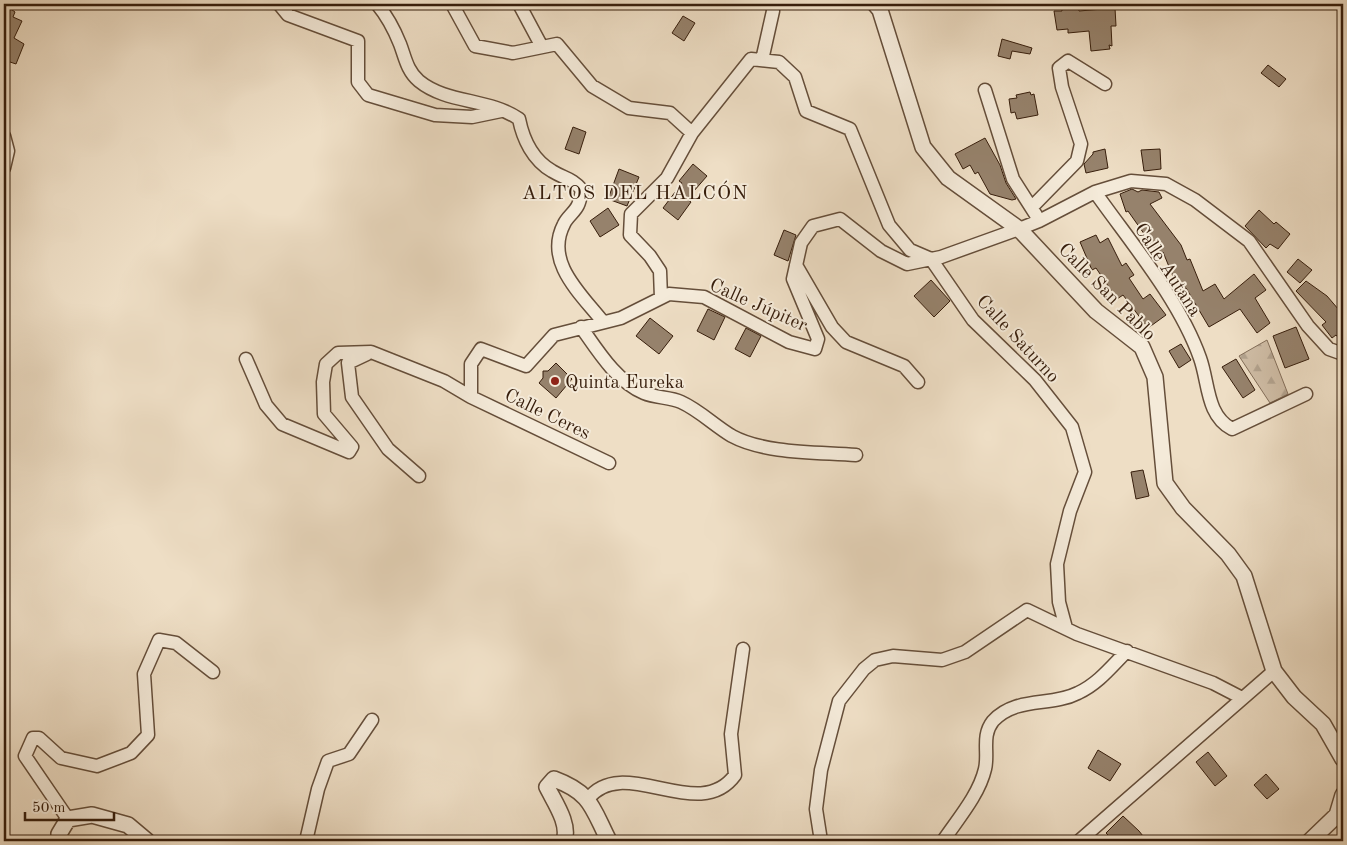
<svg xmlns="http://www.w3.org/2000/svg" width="1347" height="845" font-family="'Old Standard TT',serif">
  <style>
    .forest { fill: url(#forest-firs); stroke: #836e59 }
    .building { fill: #96826c; stroke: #371e0c }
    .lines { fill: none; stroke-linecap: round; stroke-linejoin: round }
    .minor-casing { stroke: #654e3a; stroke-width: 15 }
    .tertiary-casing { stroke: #654e3a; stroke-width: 18 }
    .minor { stroke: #f4ead9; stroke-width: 12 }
    .tertiary { stroke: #f4ead9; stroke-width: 15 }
    .poi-dot { fill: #8f2418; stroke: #f4ead9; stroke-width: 2 }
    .labels { text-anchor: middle; stroke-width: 4; stroke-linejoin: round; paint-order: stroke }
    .street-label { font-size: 19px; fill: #371e0c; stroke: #f4ead9 }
    .poi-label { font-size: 19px; fill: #371e0c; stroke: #f4ead9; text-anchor: start }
    .neighbourhood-label { font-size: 20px; letter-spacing: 1px; fill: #371e0c; stroke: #f4ead9 }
  </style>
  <defs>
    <pattern id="forest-firs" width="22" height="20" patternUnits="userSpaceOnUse" patternTransform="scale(1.25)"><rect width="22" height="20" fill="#cfbda6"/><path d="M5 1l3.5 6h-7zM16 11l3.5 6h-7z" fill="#b2a28e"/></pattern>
  </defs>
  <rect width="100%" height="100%" fill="#eedec5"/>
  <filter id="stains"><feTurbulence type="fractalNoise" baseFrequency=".004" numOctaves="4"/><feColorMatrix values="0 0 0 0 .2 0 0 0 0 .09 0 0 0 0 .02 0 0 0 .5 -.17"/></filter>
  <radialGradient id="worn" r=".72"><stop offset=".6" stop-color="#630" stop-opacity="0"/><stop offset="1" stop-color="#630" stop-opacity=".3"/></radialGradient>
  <path class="forest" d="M1267,340L1288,394L1270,403L1239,356Z"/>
  <path class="building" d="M4,4L15,12L13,17L22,21L14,38L24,44L16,64L4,60Z
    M1061,4H1078L1079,11L1115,8L1116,26H1111L1112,46L1109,45L1110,49L1091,51L1089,31L1068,33V29L1057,30L1054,11H1062Z
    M683,16L695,23L684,41L672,33Z
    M1002,39L1032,48L1030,54L1012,51L1010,59L998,56Z
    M1268,65L1286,79L1279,87L1261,73Z
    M1030,92L1031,95L1034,94L1038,115L1017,119L1015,112L1011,113L1009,99L1017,98L1016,95Z
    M573,127L586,132L579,154L565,149Z
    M985,138L1000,165L1006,183L1016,199L1012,200L990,194L978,172L975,174L970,165L963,169L955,154Z
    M1105,149L1108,168L1086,173L1084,164L1093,154V152Z
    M1160,149L1161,169L1144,171L1141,150Z
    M693,164L707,176L687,199L691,202L678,220L663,208L682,183L679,181Z
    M619,169L639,177L627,206L608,199Z
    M1132,189L1138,192L1142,190L1159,192L1162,198L1150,204L1181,245L1187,260L1190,259L1203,291L1215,284L1224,299L1254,274L1266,290L1255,298L1270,323L1257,333L1240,309L1209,327L1186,288L1179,291L1163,252L1159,255L1128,211L1126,212L1120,194Z
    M608,208L619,225L600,237L590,221Z
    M1259,210L1274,224L1276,222L1290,234L1278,249L1270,244L1266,248L1245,226Z
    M784,230L796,235L788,261L774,255Z
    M1096,235L1100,243L1108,238L1122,266L1126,263L1134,275L1129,278L1143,299L1150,294L1166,315L1148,328L1123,295L1117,299L1096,268L1092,270L1080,242Z
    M1298,259L1312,270L1300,283L1287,272Z
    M931,280L950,301L934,317L914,296Z
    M1306,281L1327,296L1339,310L1343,307V343L1336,335L1332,338L1322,325L1326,322L1296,291Z
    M708,309L725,317L714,340L697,331Z
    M650,318L673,336L659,354L636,336Z
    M1296,327L1309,359L1285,368L1273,336Z
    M746,328L761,336L750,357L735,349Z
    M1181,344L1191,360L1179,368L1169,351Z
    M1236,359L1255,390L1243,398L1222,367Z
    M556,363L572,379L556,398L539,383L543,378V371H548Z
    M1143,470L1149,496L1136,499L1131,472Z
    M1098,750L1121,764L1110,781L1088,768Z
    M1208,752L1227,776L1215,786L1196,762Z
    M1266,774L1279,789L1267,799L1254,785Z
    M1123,816L1139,831L1147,841H1114L1106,833Z"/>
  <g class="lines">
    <g class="minor-casing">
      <path id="minor" d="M279,4L288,15L358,41V82L368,95L435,115L472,117L501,111
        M377,4C387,16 394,29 400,44C405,57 407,71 419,81C447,104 489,98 519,119C523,139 533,160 552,171C565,179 572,178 582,190C581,195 580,201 578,205C575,212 567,217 564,224C544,262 581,294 603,322
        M452,4L475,46L513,53L557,44L592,86L629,108L670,113L692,133
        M519,4L542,47
        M762,60L773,11L772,4
        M985,90L1013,179L1036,215
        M4,136L8,151L4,168
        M1095,192C1131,243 1179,299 1200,358C1209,383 1206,415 1232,429L1306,394
        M1032,207L1077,161L1081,144L1062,87L1059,68L1068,61L1105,84
        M796,265L832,327L846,342L904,366L918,382
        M661,298L660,271L650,256L630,235L631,214L667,178L692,133L751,59L779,62L795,77L806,111L850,129L889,225L910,250L931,259L973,320L1035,380L1072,427L1085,472L1070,511L1057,564L1059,602L1066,628
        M581,327C598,351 616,381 644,393C656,398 670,397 681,402C699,410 715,426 732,436C765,454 819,452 856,455
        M367,354L348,363L352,397L388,449L419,476
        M246,359L266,405L282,424L349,452L352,447L324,414L323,382L326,364L338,353L371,352L444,381L471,397V364L481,349L526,366L554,335L621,318L669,294L704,297L789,342L815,349L818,339L793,279L801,243L813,226L840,219L881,251L907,264L941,257L1019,229L1039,221L1095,192L1131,181L1166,184L1195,200L1249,241L1308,326L1329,349L1343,354
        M471,397L609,463
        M588,799C623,753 699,825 735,775L731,734L743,649
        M68,819L25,756L33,738H39L61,758L97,766L131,753L148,735L144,674L159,640L176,643L213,672
        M306,841L318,789L328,761L349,754L372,720
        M821,841L816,809L821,770L839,701L864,669L875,660L893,656L942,660L965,652L1027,610L1077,634L1213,683L1242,698
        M943,841C957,820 979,795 985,769C989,753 981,736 993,721C1016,696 1051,707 1078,693C1098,684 1112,666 1127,651
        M1079,841L1274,671"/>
    </g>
    <g class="tertiary-casing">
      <path id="tertiary" d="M875,4L880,10L923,147L948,178L1019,229L1096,311L1142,347L1155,377L1165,483L1183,508L1228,554L1244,576L1274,671L1294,697L1323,724L1343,759
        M62,841L59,834L68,819L92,815L128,825L147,841
        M564,841C570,824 555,803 547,787L554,779C592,793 592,808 609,841
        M1310,841L1337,815L1343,795"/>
    </g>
    <use href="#minor" class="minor"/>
    <use href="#tertiary" class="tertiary"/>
  </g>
  <circle class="poi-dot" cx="555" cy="381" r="5"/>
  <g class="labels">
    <g class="street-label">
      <text transform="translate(1169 269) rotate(57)" y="7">Calle Autana</text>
      <text transform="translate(1108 291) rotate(45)" y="7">Calle San Pablo</text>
      <text transform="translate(759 304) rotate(24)" y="7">Calle Júpiter</text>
      <text transform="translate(1019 338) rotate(47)" y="7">Calle Saturno</text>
      <text transform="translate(548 413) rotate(26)" y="7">Calle Ceres</text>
    </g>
    <g class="poi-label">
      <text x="565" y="388">Quinta Eureka</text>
    </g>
    <g class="neighbourhood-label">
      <text x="635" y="199">ALTOS DEL HALCÓN</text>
    </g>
  </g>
  <rect width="1347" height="845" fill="none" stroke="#eedec5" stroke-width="20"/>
  <rect x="5" y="5" width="1337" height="835" fill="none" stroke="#371e0c" stroke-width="2.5"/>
  <rect x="10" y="10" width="1327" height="825" fill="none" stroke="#371e0c"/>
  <path d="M25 812v8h89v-8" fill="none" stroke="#371e0c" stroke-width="2.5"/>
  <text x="32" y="812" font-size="15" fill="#371e0c" stroke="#f4ead9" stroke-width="4" paint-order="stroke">50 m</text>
  <rect width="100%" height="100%" filter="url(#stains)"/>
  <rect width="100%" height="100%" fill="url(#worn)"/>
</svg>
